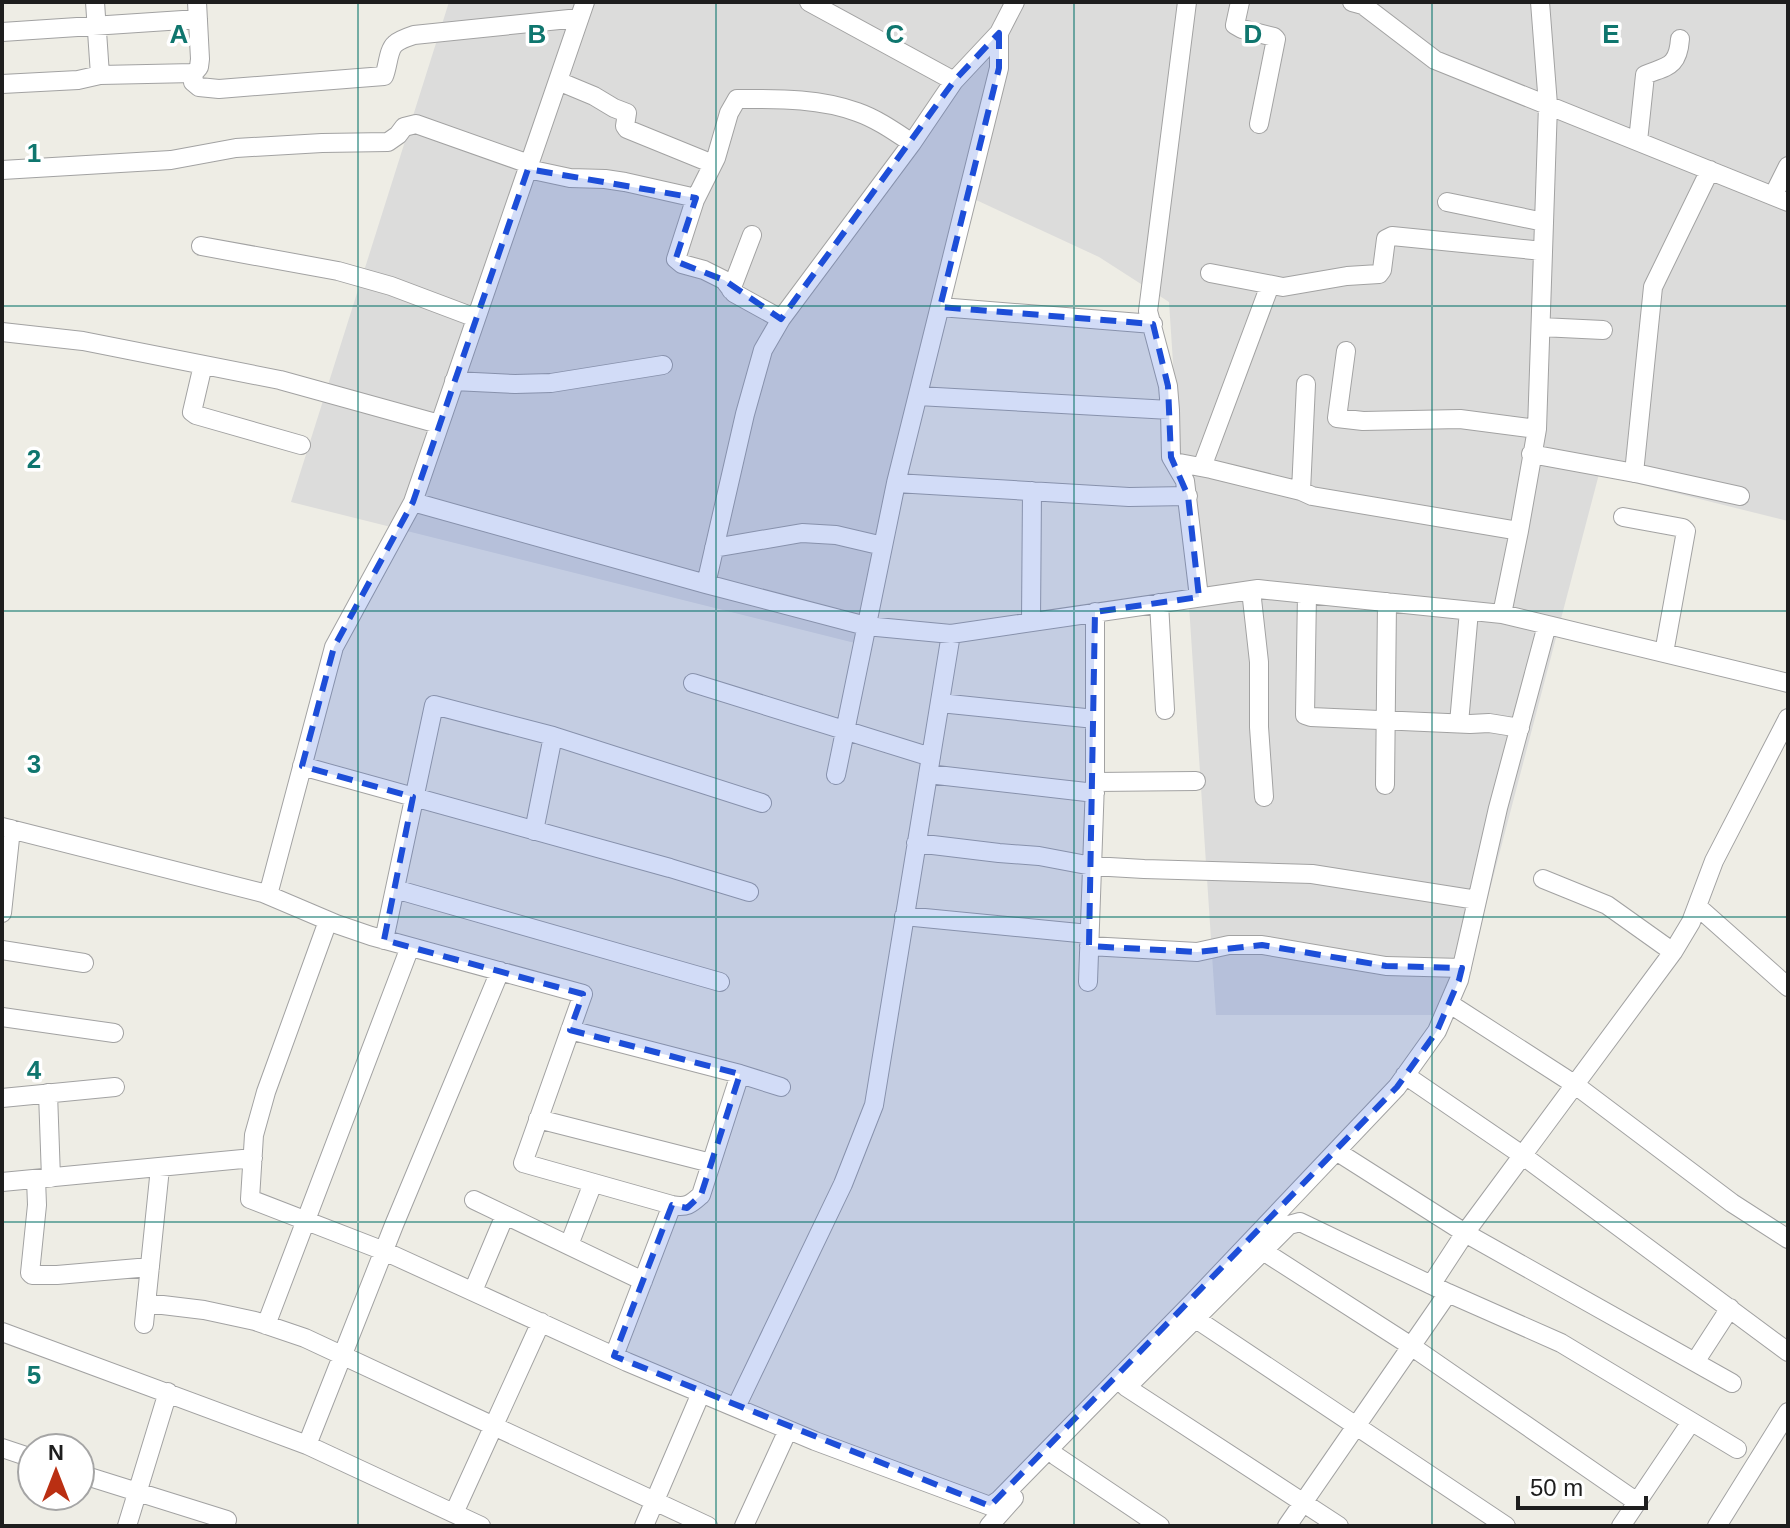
<svg xmlns="http://www.w3.org/2000/svg" width="1790" height="1528" font-family="Helvetica,sans-serif">
  <style>
    .residential { fill: #dcdcdb }
    .lines { fill: none; stroke-linecap: round; stroke-linejoin: round }
    .street-casing { stroke: #a2a2a2; stroke-width: 20 }
    .street { stroke: #fff; stroke-width: 18 }
    .marked { fill: #1d4ed8; fill-opacity: 0.2; stroke: #1d4ed8; stroke-width: 6; stroke-dasharray: 16 10; stroke-linejoin: round }
    .grid { fill: none; stroke: #0f766e; stroke-width: 2; stroke-opacity: 0.55 }
    .grid-label { font-size: 26px; text-anchor: middle; font-weight: bold; fill: #0f766e; stroke: #fff; stroke-width: 7; stroke-linejoin: round; paint-order: stroke }
  </style>
  <rect width="100%" height="100%" fill="#eeede5"/>
  <path class="residential" d="M449,2H1788V521L1599,474L1457,1015H1216L1169,302L1099,257L974,199L896,483L871,647L291,502Z"/>
  <g class="lines">
    <g class="street-casing">
      <path id="street" d="M95,2L100,75
        M809,2L954,81L999,33V68L896,483L836,775
        M1240,2L1235,25L1242,29L1274,37L1276,39L1259,124
        M1352,2L1363,5L1435,60L1788,202
        M1540,2L1548,105L1537,429L1519,531L1502,614L1788,683
        M2,32L198,19
        M999,33L1015,2
        M194,73L193,82L199,87L219,89L384,76C388,67 388,50 395,44C399,40 408,37 414,35L579,18
        M558,81L594,96L614,108L627,113L625,126L627,129L713,164
        M2,84L78,80L100,75L194,73L199,67L200,59L197,2
        M1638,141L1645,75C1666,66 1678,68 1680,39
        M528,169L570,178L605,179L625,182L696,198
        M2,170L171,160L236,148L322,143L388,142L398,135L404,127L416,124L529,164
        M1773,196L1788,166
        M1447,202L1544,222
        M201,246L338,271L391,286L476,318
        M1210,273L1283,287L1347,276L1379,274L1382,270L1386,239L1392,236L1543,251
        M731,290L752,235
        M940,307L1153,324
        M781,319L734,293L724,280L704,270L682,264L676,259L695,200L716,158L729,113L737,99C777,99 818,98 857,112C877,119 894,131 912,143
        M1541,327L1603,330
        M2,332L83,341L280,380L439,424
        M1346,351L1337,418L1363,421L1460,419L1537,429
        M203,365L192,412L196,415L301,445
        M454,381L515,384L551,383L663,365
        M918,396L1170,410L1168,386L1148,311L1187,2
        M1170,410L1171,457L1185,481L1199,597
        M1531,454L1640,474L1740,496
        M1174,462L1211,469L1301,491L1312,496L1519,531
        M1202,467L1270,285
        M1634,473L1653,287L1710,170
        M896,483L1129,497L1188,496
        M1301,491L1306,384
        M413,502L585,2
        M1623,517L1683,528L1686,531L1664,653
        M714,548L802,533L836,535L883,546
        M706,584L745,414L763,350L781,319L912,143L954,81
        M1251,590L1259,662V727L1264,797
        M1307,594L1305,715L1311,717L1470,724L1489,723L1520,728
        M1159,603L1165,710
        M1031,622L1032,491
        M693,683L931,757
        M940,703L1095,719
        M1459,723L1469,611
        M302,766L670,868L749,892
        M928,774L1095,793
        M1095,782L1196,781
        M1385,785L1387,602
        M2,827L263,893L336,924L371,936L583,994L523,1163L672,1205C687,1208 691,1204 701,1195L740,1074
        M534,831L553,736
        M916,843L999,853L1039,856L1092,866L1144,869L1312,874L1477,900
        M1543,879L1607,905L1673,952
        M395,889L720,982
        M268,895L334,647L413,502L706,584L866,626L951,634L1258,589L1502,614
        M1698,907L1788,987
        M2,913L11,829
        M904,916L1089,934
        M328,921L266,1092L254,1135L250,1199L384,1251L627,1362L815,1441L990,1506L999,1500L1192,1303L1397,1087L1437,1031L1459,980L1498,808L1547,625
        M384,940L434,705L553,736L762,803
        M1089,946L1197,952L1229,945H1262L1386,966L1462,968
        M2,950L84,963
        M1088,982L1095,782V612
        M1450,1004L1574,1084L1732,1203L1788,1239
        M2,1017L114,1033
        M570,1030L740,1074L781,1087
        M1405,1075L1522,1155L1788,1352
        M48,1093L51,1178
        M2,1098L115,1087
        M538,1119L711,1163
        M1336,1151L1465,1233L1732,1383
        M36,1179L37,1205L30,1273L32,1275H57L150,1267
        M2,1182L253,1158
        M474,1200L643,1281
        M569,1245L593,1183
        M1263,1251L1411,1346L1637,1502
        M1431,1285L1465,1233L1673,952L1691,922L1714,861L1788,718
        M473,1291L505,1215
        M146,1303L204,1310L255,1321L305,1338L708,1526
        M1196,1319L1506,1526
        M144,1324L160,1168
        M266,1325L410,947
        M2,1332L307,1445L481,1526
        M614,1356L672,1205
        M1695,1362L1730,1308
        M1132,1382L1289,1225L1300,1222L1448,1293L1561,1343L1737,1449
        M1126,1387L1339,1526
        M737,1405L843,1184L874,1105L951,634
        M307,1445L394,1225L500,971
        M2,1448L32,1458
        M1056,1456L1160,1526
        M80,1474L227,1520
        M454,1513L541,1322
        M127,1526L168,1392
        M644,1526L701,1393
        M744,1526L788,1430
        M989,1526L1014,1498
        M1287,1526L1448,1293
        M1621,1526L1691,1422
        M1717,1526L1788,1412"/>
    </g>
    <use href="#street" class="street"/>
  </g>
  <path class="marked" d="M999,33V68L940,307L1153,324L1168,386L1171,457L1188,496L1199,597L1095,612L1089,946L1197,952L1262,945L1386,966L1462,968L1459,980L1437,1031L1397,1087L990,1506L614,1356L672,1205L687,1208L701,1195L740,1074L570,1030L583,994L384,940L413,797L302,766L334,647L413,502L528,169L696,198L675,261L724,280L781,319L954,81Z"/>
  <path class="grid" d="M358,2V1526M716,2V1526M1074,2V1526M1432,2V1526M2,306H1788M2,611H1788M2,917H1788M2,1222H1788"/>
  <g class="grid-label">
    <text x="179" y="43">A</text>
    <text x="537" y="43">B</text>
    <text x="895" y="43">C</text>
    <text x="1253" y="43">D</text>
    <text x="1611" y="43">E</text>
    <text x="34" y="162">1</text>
    <text x="34" y="468">2</text>
    <text x="34" y="773">3</text>
    <text x="34" y="1079">4</text>
    <text x="34" y="1384">5</text>
  </g>
  <rect width="1790" height="1528" fill="none" stroke="#1e1e1e" stroke-width="8"/>
  <g transform="translate(56 1472)"><circle r="38" fill="#ffffff" stroke="#a5a5a5" stroke-width="2"/>
  <path d="M0-6L14 30L0 20L-14 30Z" fill="#ba2f12"/>
  <text y="-12" font-size="22" font-weight="bold" text-anchor="middle" fill="#1e1e1e">N</text>
  </g>
  <path d="M1518 1496v12h128v-12" fill="none" stroke="#1e1e1e" stroke-width="4"/>
  <text x="1530" y="1496" font-size="24" fill="#1e1e1e" stroke="#ffffff" stroke-width="6" paint-order="stroke">50 m</text>
</svg>
